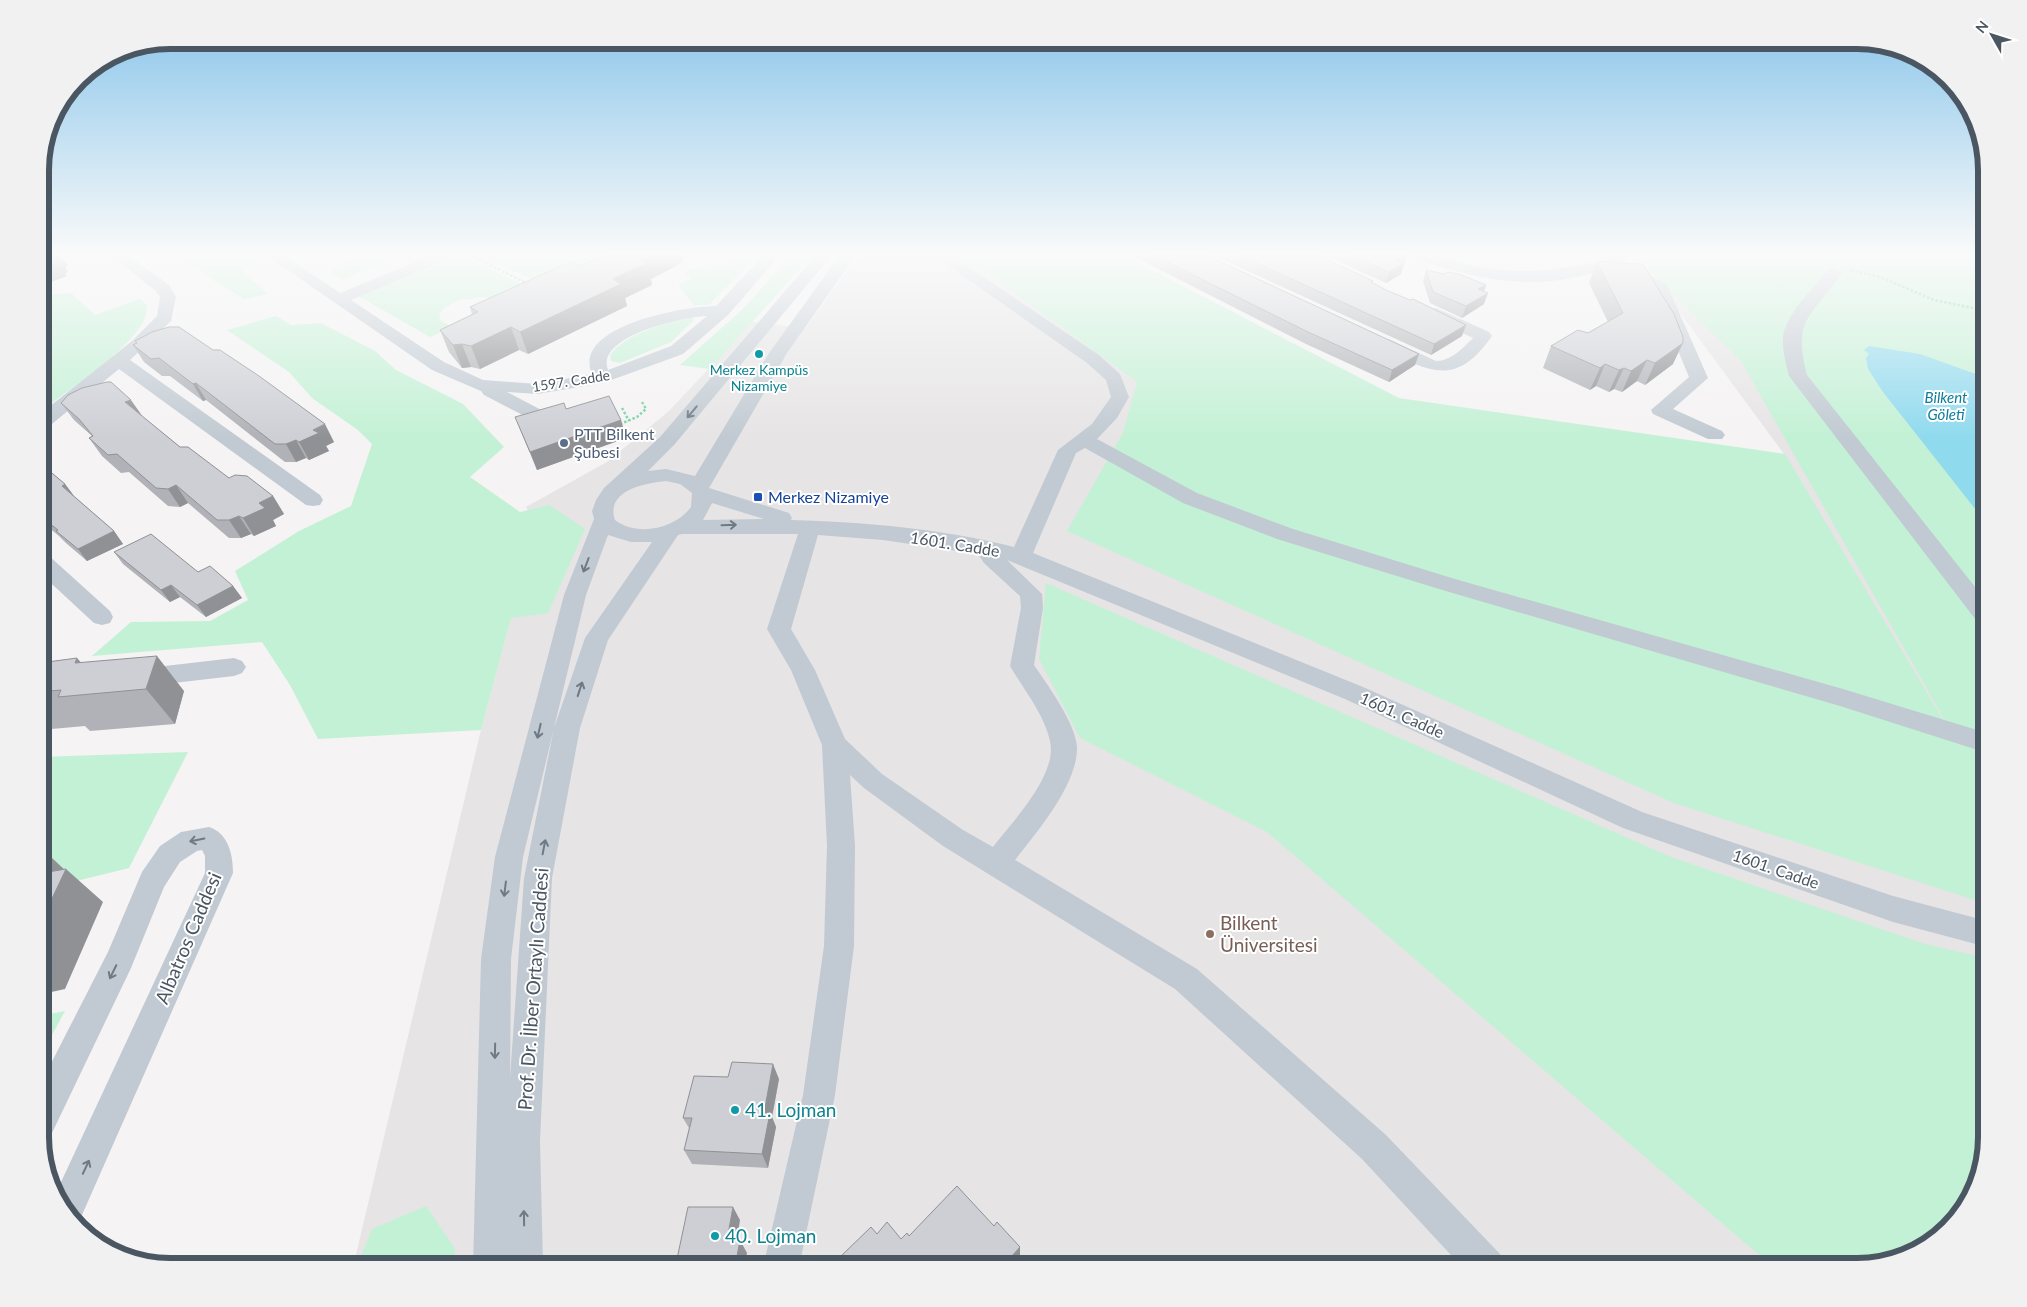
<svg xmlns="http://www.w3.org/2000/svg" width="2027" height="1307" font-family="Lato,sans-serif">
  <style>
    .education { fill: #e6e4e5 }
    .green { fill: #c3f1d5 }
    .water { fill: #90daee }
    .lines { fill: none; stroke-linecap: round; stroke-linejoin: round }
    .path { stroke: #7ad0a6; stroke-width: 2.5; stroke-dasharray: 2.5 2; stroke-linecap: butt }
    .minor { fill: #c1cad2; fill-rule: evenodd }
    .wall { fill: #b0b2b7 }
    .shaded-wall { fill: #909195 }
    .building { fill: #cdcfd5; stroke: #909195 }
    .oneway { stroke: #6e7983 }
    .culture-dot { fill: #0f9aa8; stroke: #fff; stroke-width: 2 }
    .service-dot { fill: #5c6f8a; stroke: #fff; stroke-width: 2 }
    .transit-dot { fill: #1a4fb4; stroke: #fff; stroke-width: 2 }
    .education-dot { fill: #8d6e63; stroke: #fff; stroke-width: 2 }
    .labels { text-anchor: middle; stroke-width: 4; stroke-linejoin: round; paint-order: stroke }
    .far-culture-label { font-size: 14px; fill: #0d838f; stroke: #fff }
    .far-street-label { font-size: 14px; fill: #4a5661; stroke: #fff }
    .far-water-label { font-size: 15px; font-style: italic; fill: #0c7c9b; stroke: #fff }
    .service-label { font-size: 16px; fill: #4e5e75; stroke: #fff; text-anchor: start }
    .transit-label { font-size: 16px; fill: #164399; stroke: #fff; text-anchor: start }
    .street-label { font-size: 16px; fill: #4a5661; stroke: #fff }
    .near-education-label { font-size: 19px; fill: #785e54; stroke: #fff; text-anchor: start }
    .near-street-label { font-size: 19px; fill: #4a5661; stroke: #fff }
    .near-culture-label { font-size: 19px; fill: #0d838f; stroke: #fff; text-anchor: start }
    .rim { fill: none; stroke: #4a5661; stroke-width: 6 }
  </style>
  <rect width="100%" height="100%" fill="#f5f3f3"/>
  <path class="education" d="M859,255H965L1376,417L1784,454L1647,268L1651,255H1987V1138L1965,1209L1922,1250L1858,1267H353L481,730L536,524L526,507L607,462L669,411L752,322L805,328Z"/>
  <path class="green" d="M173,255H248L260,260L243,271L268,294L244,299Z
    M367,255H402L342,280L330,273L333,269Z
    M456,255H461L532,289L495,299L484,297L459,300L444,308L439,314L441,321L453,327L430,337L358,296Z
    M478,255H620L540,283Z
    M791,255H812L710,369L680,365L744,308Z
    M962,255H1123L1399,398L1785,454L1973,770L1741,361L1647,268L1651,255H1987V904L1674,803L1067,531L1123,433L1137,382Z
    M755,258L709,305H694L678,285L691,279L685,273L691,269Z
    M71,293L95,315L140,299L147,305C146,311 146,318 142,324C125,353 68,390 40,412V295Z
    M276,316L291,325L321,323L375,351L396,370L463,404L504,447L470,477L520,512L549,505L585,529L548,613L511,618L481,730L318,739L290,685L262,642L92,656L131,622L210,621L248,600L235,571L299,531L351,506L372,444L358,430L312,398L289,372L227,330Z
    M690,318H694L692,322L671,342L620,363L611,361L610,355C627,333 664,323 690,318Z
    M1046,583L1671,857L1925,944L1987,958V1138L1965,1209L1922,1250L1858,1267H1773L1267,832L1080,738L1039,659Z
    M188,752L129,868L40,890V757Z
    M65,1011L40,1057V1016Z
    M426,1206L455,1249L454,1267H357L372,1229Z"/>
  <path class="water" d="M1869,346L1920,354L1987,378V524L1883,392L1868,369L1866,358L1869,354L1864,350Z"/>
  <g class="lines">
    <path class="path" d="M470,255L528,284
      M1851,270L1880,277L1934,300L1987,311
      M622,408L629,421
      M620,424L637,417L646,409L642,402"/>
    <path class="minor" d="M110,255H128L169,285L176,297L171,321L130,360L320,495L323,500L320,505L313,506L306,505L119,369L47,428L40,430V414L132,341L157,316L160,297L156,291Z
      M266,255H284L340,293L432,255H453L450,258L351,300L444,362L483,380L537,384L592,374C571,326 685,306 716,306L764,255H780L728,315L683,354L603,383L537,394L507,392L549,414L559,411L566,413L568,417L566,421L547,426L540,424L484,395L481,391L432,370ZM707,316L671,346L608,370C595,336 683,317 707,316Z
      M816,255H832L674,445L648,471L666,469L695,476L769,353L840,255H856L787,353L709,488L789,513L792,518L791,520C865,522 944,529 1014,547L1058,450L1092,424L1111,397L1106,380L1087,363L933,255H951L1099,355L1120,374L1129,397L1117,418L1097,439L1197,493L1293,529L1455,579L1843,689L1987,733V753L1840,706L1439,589L1277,539L1183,503L1085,448L1076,453L1033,553L1363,687L1642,812L1893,896L1987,921V947L1893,922L1623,828L1345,699L1007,560L1042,594L1043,608L1034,665C1047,684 1076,724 1077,747C1078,784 1037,832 1015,860L1197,969L1386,1135L1500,1254L1505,1267H1462L1362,1159L1175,989L943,846L864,788L850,775L855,846L854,946L835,1095L799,1267H763L803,1095L824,946L827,846L822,745L791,670L767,629L798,534H682L678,535L608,640L580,728L552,878L540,1141L543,1267H473L481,959L495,857L564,595L594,519L592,511L596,500L604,488L660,437ZM666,481L680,484L692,493L691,507C675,529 637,537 615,520C605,490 646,483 666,481ZM712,503L764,519L703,520ZM608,535L631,542H652L585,638L554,728L524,878L510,1078L511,959L523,857L586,595ZM818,535L883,540L978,554L984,563L1020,596L1021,608L1010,666C1024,690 1044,714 1050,741C1058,775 1012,822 993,847L963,830L882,774L845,739L815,670L791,629Z
      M1414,255C1439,254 1461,264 1486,268C1531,275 1565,269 1609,259L1613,255H1629L1624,262L1666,284L1668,287L1708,378L1673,409L1722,431L1725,435L1722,439H1708L1653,414L1651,410L1689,377L1653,290L1612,268C1594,272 1577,278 1559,280C1520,285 1479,279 1442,267C1433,264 1419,262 1414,255Z
      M1834,268L1842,273C1812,316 1792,318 1807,375L1987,602V626L1979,624L1789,376C1786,363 1782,351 1783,337C1785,315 1814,287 1828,270Z
      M1436,308L1489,332L1492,336C1456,388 1429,372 1383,348L1380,344L1383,340L1389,339L1436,361C1451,361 1463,348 1473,338L1430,317L1428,313L1430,309Z
      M40,553L48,555L110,611L113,617L110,623L102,625L94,623L40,573Z
      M234,658L242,661L246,667L242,673L234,676L139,687L130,684L127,678L130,672L139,669Z
      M209,827C228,833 233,854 233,873L78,1224L58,1202L55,1195L205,873V856L202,850L197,851L180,862L164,887L131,968L52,1133L40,1138V1085L108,952L142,872L160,846L181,832Z"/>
  </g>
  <path class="wall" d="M1131,255H1206L1419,354L1415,365L1389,382L1306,344Z
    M1213,255H1317L1373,281L1372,282L1462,336L1431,355Z
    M1324,255H1407L1401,274L1386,283Z
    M683,261L680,264L651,279L652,285L625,298L627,306L528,354L519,350L480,369L471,367L462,368L449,352L440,330L472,314L470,307L581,266Z
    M1597,262L1673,364L1645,385L1637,381L1622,392L1614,389L1609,392L1596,386L1590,390L1543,368L1551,346L1588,333L1608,322L1589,283Z
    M1426,270L1484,292V304L1462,318L1430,303L1423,281Z
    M133,345L334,442L326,446L329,451L309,460L306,458L296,462H285L206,400L203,401L170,376H162L144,362Z
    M61,403L143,417L180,447L229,478L273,496L284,514L273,520L276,526L254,536L251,534L241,538H229L188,503L180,507L168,506L129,472L121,473L102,456L89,438L92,436L74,420Z
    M566,409L621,420L626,438L537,470L515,417Z
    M40,463L65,484L74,496L114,531L123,544L87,561L66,543L59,536L47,526L40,517V514L42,513L40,512Z
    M114,552L198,572L233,586L242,598L206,617L180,597L170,602L123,564Z
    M40,663H81L184,691L175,724L90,731L85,726L40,730Z
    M779,1079L772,1117L776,1127L768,1168L692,1164L684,1150L689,1128L683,1118Z
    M994,1226L1020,1247V1259L1013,1267H841L838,1259L877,1234L901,1239L909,1236Z"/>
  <path class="shaded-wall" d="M55,255H60L68,266L65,267L68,272L65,273L67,276L40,286V266Z
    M651,255H683V261L680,264L651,279L652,285L625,298L627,306L528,354L520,332L613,279L642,260Z
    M1404,255H1407L1401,274L1386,283L1389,272L1394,261Z
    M1486,285L1483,296L1478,289Z
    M1488,293L1484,304L1462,318L1466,306Z
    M1466,325L1462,336L1431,355L1434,344Z
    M511,327L519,350L480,369L471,346Z
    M1683,343L1673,364L1645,385L1655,363Z
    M462,344L471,367L462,368L453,345Z
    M1419,354L1415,365L1389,382L1392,370Z
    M1647,360L1637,381L1622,392L1631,371Z
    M1605,364L1596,386L1590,390L1600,368Z
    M1624,368L1614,389L1609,392L1619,370Z
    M196,383L206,400L203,401L193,384Z
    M131,400L143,417L125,402Z
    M621,420L626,438L537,470L530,452Z
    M325,424L334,442L326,446L329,451L309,460L299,442L313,430Z
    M296,440L306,458L296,462L286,444Z
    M65,484L74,496L62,486Z
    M176,485L188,503L180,507L168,489Z
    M273,496L284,514L273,520L276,526L254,536L243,518L259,503Z
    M239,516L251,534L241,538L229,520Z
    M114,531L123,544L87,561L78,549Z
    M171,585L180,597L170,602L161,590Z
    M233,586L242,598L206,617L197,605Z
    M157,656L184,691L175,724L146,689Z
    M77,658L107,692L75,663Z
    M52,858L66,871V869L103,902L65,989L47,993L40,1005V924L48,872Z
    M773,1064L779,1079L772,1117L776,1127L768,1168L762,1154L764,1113Z
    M733,1207L740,1220L735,1252L727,1240Z
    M740,1240L747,1253L744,1267H735Z
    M1020,1247V1259L1013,1267H1002Z"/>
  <path class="building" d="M40,255H58L53,257L56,260L40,266Z
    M605,255H651L642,260L647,263L613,279L621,284L520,332L511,327L471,346L462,344L453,345L440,330L478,312L470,307L532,279L570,262L581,266Z
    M1153,255H1206L1419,354L1392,370L1308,332Z
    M1239,255H1317L1373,281L1371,282L1386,290L1410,300L1413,299L1466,325L1434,344Z
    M1351,255H1404L1394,261L1404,263L1389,272Z
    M1597,262L1643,264L1674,314L1683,337V343L1655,363L1647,360L1631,371L1624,368L1619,370L1605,364L1600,368L1551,346L1578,330L1588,333L1623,313Z
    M1426,270L1444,274L1448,272L1459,274L1486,285L1478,289L1488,293L1466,306L1433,292Z
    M169,327H179L213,350H220L259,376L325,424L313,430L319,433L299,442L296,440L286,444H275L196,383L193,384L159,358L151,359L133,345L137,343L135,341L152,332Z
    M107,382H111L131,400L125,402L180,447H188L229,478L235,475L247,476L273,496L259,503L265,508L243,518L239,516L229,520H217L176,485L168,489L156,488L117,454L108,455L89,438L93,436L79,419L61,403L68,395L82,388Z
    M609,396L621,420L530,452L515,417L564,403L566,409Z
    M40,463L65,484L62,486L114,531L78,549L56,531L58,530L40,516V514L46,513L40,508Z
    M151,534L198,572L210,566L233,586L197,605L171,585L161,590L114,552Z
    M157,656L146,689L58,697L61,690L40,692V663L77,658L75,663Z
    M52,858L48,872L66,869L40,924V860Z
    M732,1062L773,1064L764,1113H770L762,1154L684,1150L692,1118H683L694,1076L728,1077Z
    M957,1186L994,1226L997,1222L1020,1247L1002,1267H844L838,1259L871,1227L877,1234L887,1222L901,1239L907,1233L909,1236Z
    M688,1207H733L727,1240H740L735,1267H668L670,1259H677Z"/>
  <defs><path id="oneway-shaft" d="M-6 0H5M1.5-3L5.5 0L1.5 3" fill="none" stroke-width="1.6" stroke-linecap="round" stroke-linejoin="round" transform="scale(1.25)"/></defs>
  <g class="oneway">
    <use href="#oneway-shaft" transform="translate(692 412) rotate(130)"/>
    <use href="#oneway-shaft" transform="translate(729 525) rotate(-2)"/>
    <use href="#oneway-shaft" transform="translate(586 565) rotate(111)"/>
    <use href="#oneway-shaft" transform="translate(580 689) rotate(-72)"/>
    <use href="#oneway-shaft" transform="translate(539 731) rotate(103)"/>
    <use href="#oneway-shaft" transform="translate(197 840) rotate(169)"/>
    <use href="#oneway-shaft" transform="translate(544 847) rotate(-79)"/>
    <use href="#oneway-shaft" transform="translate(505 889) rotate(97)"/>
    <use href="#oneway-shaft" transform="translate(113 972) rotate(116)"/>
    <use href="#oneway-shaft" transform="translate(495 1051) rotate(91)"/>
    <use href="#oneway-shaft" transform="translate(86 1167) rotate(-65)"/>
    <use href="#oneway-shaft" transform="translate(524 1218) rotate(-91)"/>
  </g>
  <linearGradient id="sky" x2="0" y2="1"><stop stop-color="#85c3ea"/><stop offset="0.58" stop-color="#fafafa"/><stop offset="1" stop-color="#fafafa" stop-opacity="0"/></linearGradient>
  <rect width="2027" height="438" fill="url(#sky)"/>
  <g class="culture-dot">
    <circle cx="759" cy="354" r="5"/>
    <circle cx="735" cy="1110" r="5"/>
    <circle cx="715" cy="1236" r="5"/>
  </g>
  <circle class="service-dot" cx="564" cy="443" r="5"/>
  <rect class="transit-dot" x="753" y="492" width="10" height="10" rx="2.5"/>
  <circle class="education-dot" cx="1210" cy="934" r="5"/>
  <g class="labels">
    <g class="far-culture-label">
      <text x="759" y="375">Merkez Kampüs<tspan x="759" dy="16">Nizamiye</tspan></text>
    </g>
    <g class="far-street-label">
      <text transform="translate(571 381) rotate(-9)" y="5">1597. Cadde</text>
    </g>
    <g class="far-water-label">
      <text x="1946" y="403">Bilkent<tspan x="1946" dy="17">Göleti</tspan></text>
    </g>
    <g class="service-label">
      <text x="574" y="440">PTT Bilkent<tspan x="574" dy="18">Şubesi</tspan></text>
    </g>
    <g class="transit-label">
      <text x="768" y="503">Merkez Nizamiye</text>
    </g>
    <g class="street-label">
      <text transform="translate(955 544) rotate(9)" y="6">1601. Cadde</text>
      <text transform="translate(1402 715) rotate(24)" y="6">1601. Cadde</text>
      <text transform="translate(1776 869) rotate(19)" y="6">1601. Cadde</text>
    </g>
    <g class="near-education-label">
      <text x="1220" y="930">Bilkent<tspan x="1220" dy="22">Üniversitesi</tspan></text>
    </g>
    <g class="near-street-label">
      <text transform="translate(188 938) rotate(-67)" y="7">Albatros Caddesi</text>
      <text transform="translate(533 989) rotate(-86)" y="7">Prof. Dr. İlber Ortaylı Caddesi</text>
    </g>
    <g class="near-culture-label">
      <text x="745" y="1117">41. Lojman</text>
      <text x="725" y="1243">40. Lojman</text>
    </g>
  </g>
  <path d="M0 0H2027V1307H0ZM170 49H1857A121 121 0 0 1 1978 170V1137A121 121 0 0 1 1857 1258H170A121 121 0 0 1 49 1137V170A121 121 0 0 1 170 49Z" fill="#f1f1f2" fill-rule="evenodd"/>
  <path class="rim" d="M170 49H1857A121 121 0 0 1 1978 170V1137A121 121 0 0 1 1857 1258H170A121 121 0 0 1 49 1137V170A121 121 0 0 1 170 49Z"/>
  <g transform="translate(1992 35) rotate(309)" stroke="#ffffff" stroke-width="4" paint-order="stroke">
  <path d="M0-4L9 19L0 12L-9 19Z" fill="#4a5661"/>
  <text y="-8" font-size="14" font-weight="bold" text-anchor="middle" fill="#4a5661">N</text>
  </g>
</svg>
